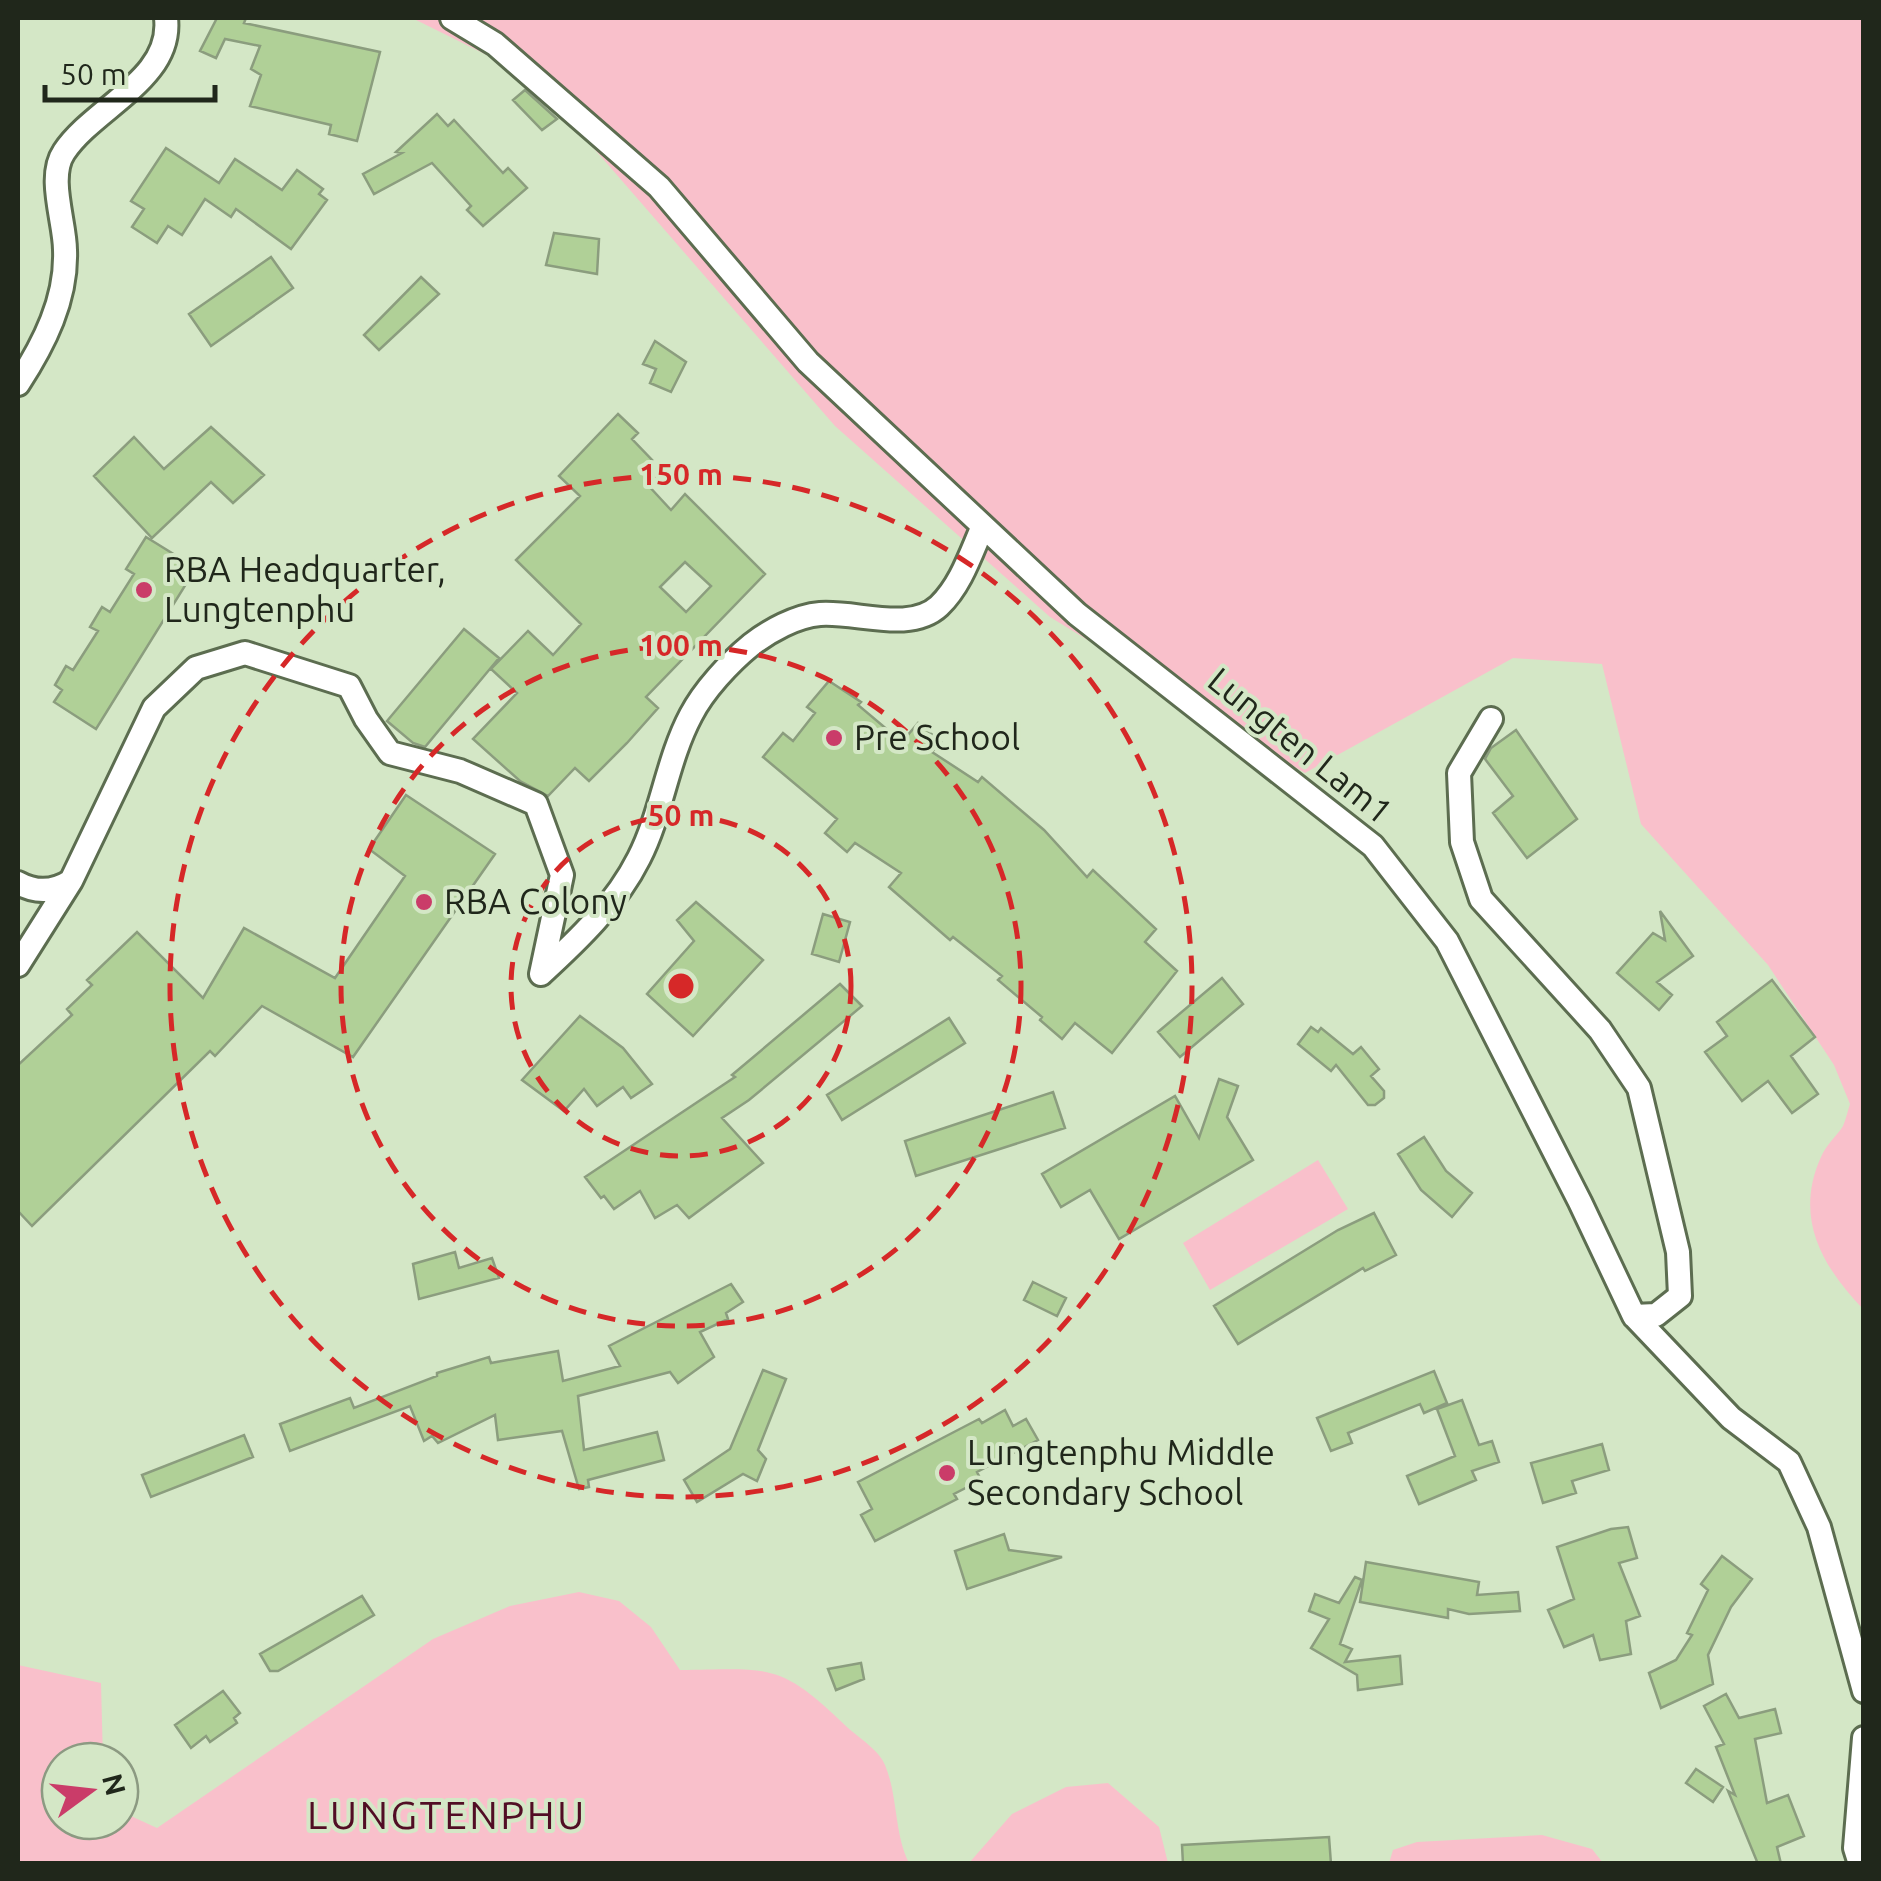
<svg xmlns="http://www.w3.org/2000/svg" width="1881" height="1881" font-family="Ubuntu,sans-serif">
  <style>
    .green { fill: #f9c0cb }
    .building { fill: #b0d097; stroke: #8b9d7e; stroke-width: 2.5; fill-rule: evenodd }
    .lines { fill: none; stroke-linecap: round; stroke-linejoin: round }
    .minor-casing { stroke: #5c6d50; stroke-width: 28 }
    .minor { stroke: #fff; stroke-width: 22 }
    .ring { fill: none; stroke: #d62828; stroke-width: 5; stroke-dasharray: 18 12 }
    .poi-dot { fill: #ca3c69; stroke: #d4e7c6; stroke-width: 4 }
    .labels { text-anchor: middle; stroke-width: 8; stroke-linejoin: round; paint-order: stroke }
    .poi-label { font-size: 35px; fill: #20271b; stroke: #d4e7c6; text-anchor: start }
    .street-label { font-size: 35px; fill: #20271b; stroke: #d4e7c6 }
    .quarter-label { font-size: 40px; letter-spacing: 2.5px; fill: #510d24; stroke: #d4e7c6 }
    .centre { fill: #d62828; stroke: #d4e7c6; stroke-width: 5 }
    .ring-label { font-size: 30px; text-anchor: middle; font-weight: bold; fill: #d62828; stroke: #d4e7c6; stroke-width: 8; stroke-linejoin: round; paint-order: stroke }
  </style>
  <rect width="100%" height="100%" fill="#d4e7c6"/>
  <path class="green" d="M412,18H1863V1309C1821,1265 1794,1217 1821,1157C1827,1143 1837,1136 1843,1126C1846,1119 1848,1110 1850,1104L1834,1065L1768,965L1641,824L1602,664L1513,658L1305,773L1050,617L835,426L577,129L503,63Z
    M1318,1160L1348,1209L1210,1290L1183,1243Z
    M579,1592L619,1601L651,1627L680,1670C770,1669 779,1661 847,1727C858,1737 880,1751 885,1765C898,1796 894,1833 909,1863H18V1665L101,1683L103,1761H60V1821H120V1811L157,1828L433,1639L510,1606Z
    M1108,1783L1159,1827L1168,1863H969L1012,1814L1066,1787Z
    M1542,1835L1592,1849L1603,1863H1389L1393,1850L1417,1842Z"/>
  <path class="building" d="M217,18H246L244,23L380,52L357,141L329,134L331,125L250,106L261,75L251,69L260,46L225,39L216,58L200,51Z
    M525,90L557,119L542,130L513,100Z
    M437,114L448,126L454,120L503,173L508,168L527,188L483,226L467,210L471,206L432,163L374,194L363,174L402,153L396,152Z
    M166,148L219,183L235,159L282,190L297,170L323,189L319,194L327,200L291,249L236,209L231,217L205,199L182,235L168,226L157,243L132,227L144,209L131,201Z
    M554,233L599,239L597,274L546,265Z
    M271,257L293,288L211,346L189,314Z
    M421,277L439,294L379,350L364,335Z
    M655,341L686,362L671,392L650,383L656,369L643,364Z
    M618,414L638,433L632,439L652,460L641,469L651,479L646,483L671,510L685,494L765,574L646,697L658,708L627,743L589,781L575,768L548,796L520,781L473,739L517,693L491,669L528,631L553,655L581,624L516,560L580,496L559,476ZM685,562L711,586L686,612L660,587Z
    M211,427L264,475L233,503L211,482L152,538L94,476L134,437L164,469Z
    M146,537L196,568L96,729L54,702L62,690L55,685L66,666L73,670L98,631L90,627L102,607L110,612L134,574L126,569Z
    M464,629L499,658L425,747L413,743L387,721Z
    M829,681L861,702L858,705L902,742L918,723L941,742L932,752L978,782L982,777L1044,830L1087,877L1093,870L1156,929L1145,942L1177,971L1112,1053L1075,1023L1062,1039L1040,1020L1042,1017L998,980L1002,976L953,937L950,940L889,887L901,873L855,843L847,852L825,833L837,819L763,757L783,733L793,741L815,713L807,707Z
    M1516,730L1577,819L1527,858L1493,813L1513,796L1485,759L1491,748Z
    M406,795L495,854L353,1057L262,1006L215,1056L210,1051L32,1226L18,1211V1065L72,1015L67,1009L92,985L87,980L137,932L203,998L244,928L335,978L405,876L369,849Z
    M696,902L763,960L693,1036L647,994L694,941L677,920Z
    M1660,911L1693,956L1657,982L1672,995L1659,1010L1617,973L1653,933L1665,940Z
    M823,914L850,922L839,962L812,954Z
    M1222,978L1243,1004L1180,1057L1158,1032Z
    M1772,980L1815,1037L1791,1056L1818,1094L1792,1113L1768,1081L1742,1101L1705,1052L1727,1036L1717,1022Z
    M840,984L862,1006L749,1100L722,1118L763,1163L689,1218L677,1205L655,1218L640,1191L614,1209L604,1196L601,1198L585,1177L735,1077L732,1075Z
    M580,1016L623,1048L652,1084L631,1098L623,1087L597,1106L584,1089L564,1111L522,1080Z
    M949,1018L965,1043L842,1120L827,1095Z
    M1311,1027L1318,1032L1321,1028L1353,1054L1361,1047L1379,1069L1371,1076L1384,1091V1098L1375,1105H1368L1336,1065L1331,1071L1298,1044Z
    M1219,1079L1238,1086L1227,1117L1253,1160L1119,1239L1090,1190L1061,1207L1042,1174L1175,1096L1199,1138Z
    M1053,1092L1065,1128L916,1176L905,1141Z
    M1424,1137L1446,1171L1472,1193L1452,1217L1421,1190L1398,1154Z
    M1374,1213L1396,1255L1365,1271L1363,1268L1238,1344L1214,1306L1338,1230Z
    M455,1252L459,1268L492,1258L499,1278L419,1299L413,1264Z
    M1033,1282L1066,1298L1057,1316L1024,1300Z
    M731,1284L743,1302L726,1313L728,1319L700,1332L714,1357L678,1383L670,1372L578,1396L584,1450L657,1432L664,1460L588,1480L589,1487L579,1489L562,1431L498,1440L495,1415L438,1443L432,1436L424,1441L410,1406L290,1451L280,1424L350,1398L354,1408L437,1376V1373L489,1357L491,1363L558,1351L563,1381L620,1366L609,1346Z
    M763,1370L786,1379L758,1450L766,1459L757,1481L743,1474L697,1502L684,1480L730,1449Z
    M1434,1371L1447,1403L1424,1413L1420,1404L1348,1433L1352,1443L1331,1451L1317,1418Z
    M1462,1400L1479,1445L1492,1441L1499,1462L1472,1471L1476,1480L1419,1504L1407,1476L1455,1456L1437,1409Z
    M1005,1410L1013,1426L1026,1419L1038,1440L977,1472L981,1480L954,1494L957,1499L875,1541L861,1515L872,1509L858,1482L979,1419L982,1423Z
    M244,1435L253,1457L151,1497L142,1475Z
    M1602,1444L1609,1470L1572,1481L1576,1493L1543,1503L1531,1463Z
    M1628,1527L1637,1558L1619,1563L1640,1616L1626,1621L1631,1654L1600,1660L1593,1635L1564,1647L1548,1610L1574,1599L1557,1547L1611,1529Z
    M1004,1534L1009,1550L1062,1557L967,1589L955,1551Z
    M1722,1556L1752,1579L1731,1607L1708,1655L1713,1684L1661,1708L1649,1673L1676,1660L1692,1635L1687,1633L1708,1590L1701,1584Z
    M1366,1562L1479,1582L1477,1595L1518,1592L1520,1611L1469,1614L1448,1609V1618L1360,1602Z
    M1355,1577L1362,1580L1340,1644L1352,1649L1345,1662L1400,1656L1402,1684L1358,1690L1357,1675L1311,1648L1329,1619L1309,1611L1315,1594L1339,1603Z
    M362,1596L374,1615L278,1671H270L260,1654Z
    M861,1663L864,1679L836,1690L828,1669Z
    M223,1691L240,1713L234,1718L237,1723L210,1742L206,1736L191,1748L175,1725Z
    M1726,1694L1739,1718L1775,1709L1781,1733L1755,1739L1767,1803L1788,1795L1804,1836L1777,1847L1781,1864H1758L1728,1791L1735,1795L1716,1747L1724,1744L1704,1706Z
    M1696,1769L1723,1787L1713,1802L1686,1783Z
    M1329,1837L1331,1864H1183L1182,1845Z"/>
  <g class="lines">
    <g class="minor-casing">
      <path id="minor" d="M452,18L495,44L659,187L808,362L1077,614L1373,846L1447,941L1580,1202L1634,1316L1656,1315L1680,1296L1678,1252L1639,1088L1600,1030L1481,899L1462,842L1459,773L1491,719
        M18,384C44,344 67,299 65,250C65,222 47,177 64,152C94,107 173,79 166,18
        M18,883C36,893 54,892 71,881L154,708L196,668L245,653L349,686L366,719L390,753L460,771L536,804L562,875L541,974
        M18,965L71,881
        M541,974C578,940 616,904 639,858C662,813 667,760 691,715C704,690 729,663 751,645C769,631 796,616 820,614C856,611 910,633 939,606C961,585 971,553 983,526
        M1634,1316L1731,1418L1789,1462L1819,1527L1864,1691
        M1860,1864L1855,1848L1864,1738"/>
    </g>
    <use href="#minor" class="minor"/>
  </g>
  <g class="ring">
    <circle cx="681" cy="986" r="170"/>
    <circle cx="681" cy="986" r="340"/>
    <circle cx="681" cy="986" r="511"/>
  </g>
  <g class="poi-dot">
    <circle cx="144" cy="590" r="10"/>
    <circle cx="834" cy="738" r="10"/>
    <circle cx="424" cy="902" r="10"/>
    <circle cx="947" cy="1473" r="10"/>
  </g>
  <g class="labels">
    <g class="poi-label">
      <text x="164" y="582">RBA Headquarter,<tspan x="164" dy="40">Lungtenphu</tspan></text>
      <text x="854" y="750">Pre School</text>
      <text x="444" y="914">RBA Colony</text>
      <text x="967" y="1465">Lungtenphu Middle<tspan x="967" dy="40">Secondary School</tspan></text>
    </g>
    <g class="street-label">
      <text transform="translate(1300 746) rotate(39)" y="12">Lungten Lam1</text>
    </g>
    <g class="quarter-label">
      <text x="447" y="1829">LUNGTENPHU</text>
    </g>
  </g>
  <circle cx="681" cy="986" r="15" class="centre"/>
  <g class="ring-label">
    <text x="681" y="485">150 m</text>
    <text x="681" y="656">100 m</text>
    <text x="681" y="826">50 m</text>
  </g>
  <rect width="1881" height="1881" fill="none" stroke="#20271b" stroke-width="40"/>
  <g transform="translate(90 1791) rotate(75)"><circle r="48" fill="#d4e7c6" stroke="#8c9a82" stroke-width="2.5"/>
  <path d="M0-8L18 38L0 25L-18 38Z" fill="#ca3c69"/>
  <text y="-15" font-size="28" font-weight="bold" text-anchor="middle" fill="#20271b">N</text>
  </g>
  <path d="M45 85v15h170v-15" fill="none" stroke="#20271b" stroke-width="5"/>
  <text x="60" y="85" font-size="30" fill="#20271b" stroke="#d4e7c6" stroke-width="8" paint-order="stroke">50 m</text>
</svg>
